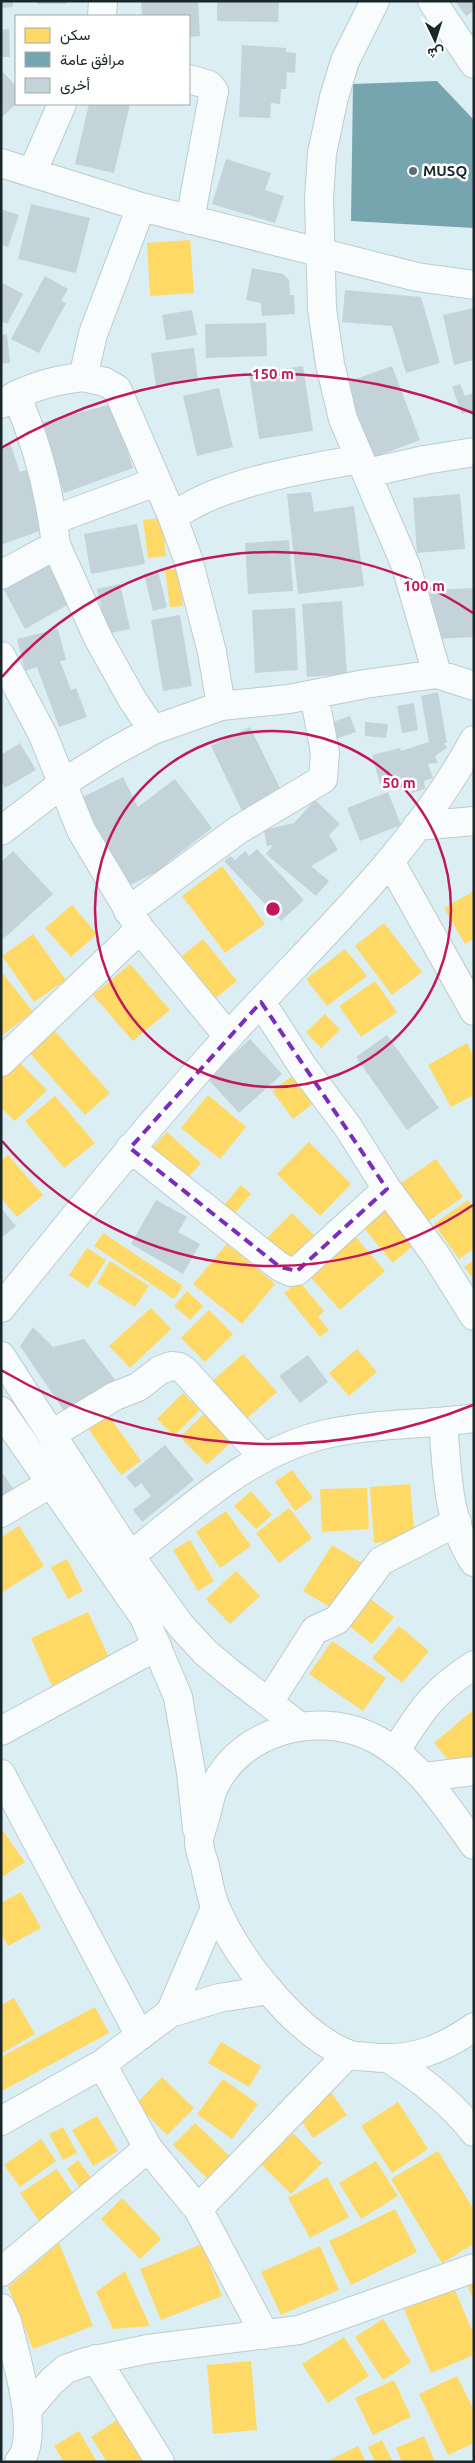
<svg xmlns="http://www.w3.org/2000/svg" width="475" height="2463" font-family="Ubuntu,Vazirmatn,sans-serif">
  <style>
    .homes { fill: #ffd966 }
    .public { fill: #76a5af }
    .building { fill: #c4d3da }
    .lines { fill: none; stroke-linecap: round; stroke-linejoin: round }
    .minor-casing { stroke: #bccccf; stroke-width: 30 }
    .major-casing { stroke: #bccccf; stroke-width: 30 }
    .minor { stroke: #f9fcfd; stroke-width: 28 }
    .major { stroke: #f9fcfd; stroke-width: 28 }
    .marked { fill: none; stroke: #7b2cbf; stroke-width: 4; stroke-dasharray: 10 6; stroke-linejoin: round }
    .ring { fill: none; stroke: #c2185b; stroke-width: 2.5 }
    .poi-dot { fill: #5d6d71; stroke: #fff; stroke-width: 2 }
    .labels { text-anchor: middle; stroke-width: 5; stroke-linejoin: round; paint-order: stroke }
    .poi-label { font-size: 15px; font-weight: bold; fill: #19272a; stroke: #fff; text-anchor: start }
    .centre { fill: #c2185b; stroke: #fff; stroke-width: 2.5 }
    .ring-label { font-size: 15px; text-anchor: middle; font-weight: bold; fill: #c2185b; stroke: #fff; stroke-width: 5; stroke-linejoin: round; paint-order: stroke }
  </style>
  <rect width="100%" height="100%" fill="#daeef4"/>
  <path class="homes" d="M190,240L194,293L150,296L147,243Z
    M162,518L166,556L148,558L143,520Z
    M178,569L183,606L170,607L165,570Z
    M222,866L265,924L225,953L182,896Z
    M474,891V939L465,944L444,908Z
    M72,905L97,934L71,957L45,928Z
    M384,923L422,972L392,995L355,946Z
    M33,934L66,980L34,1002L2,956Z
    M203,939L237,981L216,998L182,956Z
    M345,949L367,976L327,1006L306,979Z
    M130,964L170,1010L133,1041L93,995Z
    M1,971L33,1012L1,1036Z
    M375,981L397,1012L361,1037L339,1006Z
    M325,1014L340,1030L321,1048L306,1032Z
    M52,1028L110,1093L85,1115L27,1050Z
    M467,1043L474,1057V1095L451,1107L428,1065Z
    M19,1062L47,1090L15,1121L1,1108V1078Z
    M299,1071L319,1099L293,1119L272,1091Z
    M208,1095L246,1127L220,1159L181,1128Z
    M55,1096L95,1143L64,1168L25,1121Z
    M167,1132L201,1163L186,1180L152,1148Z
    M309,1142L351,1184L320,1216L277,1174Z
    M8,1155L43,1195L17,1217L1,1198V1161Z
    M436,1159L463,1197L424,1224L397,1186Z
    M241,1185L251,1194L228,1221L218,1212Z
    M468,1200L474,1208V1249L459,1259L434,1224Z
    M387,1208L416,1243L393,1263L363,1227Z
    M292,1213L320,1241L292,1270L263,1242Z
    M103,1233L183,1286L174,1299L94,1246Z
    M353,1234L385,1271L340,1310L308,1274Z
    M227,1244L275,1284L242,1324L193,1284Z
    M87,1248L106,1260L88,1288L69,1275Z
    M474,1260V1279L464,1267Z
    M110,1261L149,1286L135,1307L97,1283Z
    M299,1281L324,1311L318,1317L329,1330L320,1337L284,1293Z
    M187,1291L203,1306L190,1320L174,1306Z
    M151,1308L171,1329L130,1368L109,1346Z
    M209,1310L233,1334L205,1362L181,1338Z
    M357,1349L377,1372L349,1396L329,1373Z
    M243,1354L277,1392L245,1420L211,1382Z
    M183,1393L200,1410L174,1436L157,1419Z
    M211,1407L239,1435L207,1465L180,1437Z
    M107,1413L141,1461L121,1475L87,1427Z
    M292,1470L313,1498L295,1511L275,1482Z
    M410,1484L415,1539L374,1543L370,1487Z
    M367,1488L369,1529L322,1532L320,1489Z
    M251,1491L272,1515L256,1529L234,1506Z
    M289,1508L312,1538L279,1563L256,1533Z
    M226,1511L251,1546L220,1568L196,1532Z
    M19,1526L44,1566L1,1593V1537Z
    M190,1540L214,1581L198,1591L173,1550Z
    M332,1545L368,1567L340,1613L303,1591Z
    M67,1559L83,1591L68,1599L51,1567Z
    M236,1571L260,1596L230,1624L206,1599Z
    M365,1595L394,1617L372,1644L343,1621Z
    M88,1612L110,1660L52,1686L31,1638Z
    M399,1626L429,1651L402,1683L372,1658Z
    M332,1641L386,1678L363,1711L309,1674Z
    M474,1709V1754L456,1769L434,1743Z
    M1,1828L25,1862L1,1878Z
    M21,1892L41,1928L8,1946L1,1934V1903Z
    M14,1998L35,2034L1,2054V2005Z
    M95,2007L109,2033L2,2091L1,2057Z
    M221,2042L261,2066L249,2087L208,2063Z
    M162,2077L194,2108L167,2135L136,2104Z
    M223,2079L258,2104L232,2139L197,2114Z
    M330,2091L347,2115L313,2138L296,2114Z
    M398,2102L428,2149L392,2173L361,2126Z
    M97,2116L118,2151L93,2166L72,2130Z
    M195,2123L236,2162L214,2185L173,2145Z
    M63,2127L77,2153L63,2160L49,2134Z
    M293,2133L322,2163L291,2194L261,2164Z
    M41,2139L56,2161L20,2187L4,2165Z
    M438,2151L474,2210V2244L442,2263L391,2179Z
    M78,2160L95,2183L83,2192L67,2169Z
    M376,2161L398,2196L361,2219L339,2183Z
    M57,2169L78,2201L41,2224L20,2193Z
    M327,2177L349,2217L310,2238L288,2198Z
    M122,2198L161,2239L140,2259L101,2219Z
    M395,2209L417,2252L351,2285L329,2241Z
    M59,2243L93,2326L33,2349L8,2287Z
    M202,2244L222,2296L161,2320L140,2269Z
    M320,2246L339,2290L281,2315L261,2272Z
    M125,2271L150,2326L113,2329L96,2292Z
    M474,2282V2301L467,2285Z
    M454,2288L474,2335V2355L431,2373L404,2309Z
    M383,2319L411,2362L383,2380L355,2337Z
    M344,2337L369,2376L328,2403L302,2364Z
    M251,2361L257,2430L213,2434L207,2365Z
    M457,2376L474,2411V2443L448,2455L419,2394Z
    M394,2380L411,2417L373,2435L355,2398Z
    M124,2415L152,2462H107L91,2437Z
    M79,2431L97,2462H64L54,2446Z
    M424,2436L435,2462H402L396,2448Z
    M382,2440L393,2462H375L368,2447Z
    M358,2446L366,2462H331L330,2460Z"/>
  <path class="public" d="M437,81L474,120V228L351,221L353,84Z"/>
  <path class="building" d="M1,1H13V7L1,8Z
    M37,1H66V4H37Z
    M141,1H198L200,36L189,37V16H142Z
    M217,1H279L278,22L217,21Z
    M455,1H474V11L466,16Z
    M9,29L10,57H1V30Z
    M242,45L286,48V52L296,53L295,73L287,72L286,89H281L280,104L271,103L270,118L239,117Z
    M3,72L16,86V104L1,118V74Z
    M89,104H130L114,173L75,164Z
    M226,159L271,173L265,190L284,196L275,223L212,204Z
    M31,204L90,218L76,273L18,259Z
    M1,209L19,215L8,247L1,245Z
    M252,268L283,274L289,280L290,295H294L295,314L262,316L261,303L246,300Z
    M45,276L68,289L61,301L66,303L39,353L11,339Z
    M1,282L23,294L7,324L1,321Z
    M345,290L421,297L440,363L406,373L392,326L342,322Z
    M474,308V360L454,365L443,315Z
    M192,310L197,335L166,340L162,315Z
    M266,323L267,356L206,358L205,324Z
    M7,334L10,363L1,364V335Z
    M194,348L198,381L156,386L151,353Z
    M303,366L313,431L259,439L249,374Z
    M392,366L420,440L370,459L342,384Z
    M460,384L465,396L474,393V421L470,411L462,414L452,387Z
    M219,388L233,447L197,456L183,396Z
    M112,404L133,468L64,493L40,423Z
    M10,443L20,472L26,470L46,526L42,530L1,545V447Z
    M311,492L314,512L354,506L364,586L298,594L287,494Z
    M460,494L465,549L417,553L413,498Z
    M137,524L145,564L91,574L84,534Z
    M289,540L293,591L248,594L245,543Z
    M48,564L69,604L25,629L3,588Z
    M158,571L167,607L153,611L144,574Z
    M120,584L130,629L107,634L97,589Z
    M474,588V637L433,639L430,590Z
    M342,601L347,674L307,677L302,604Z
    M295,608L298,670L255,673L252,610Z
    M180,615L192,686L163,691L151,620Z
    M58,629L66,660L60,661L71,690L76,688L87,717L59,727L37,667L25,671L17,639Z
    M438,692L447,743H444L447,748L435,756L438,763L428,764L433,778L424,781L425,789L412,793L407,777L380,784L372,755L400,748L401,751L429,742L421,696Z
    M414,703L418,730L402,733L397,706Z
    M350,716L356,732L336,739L330,723Z
    M365,722L388,724L386,738L365,736Z
    M250,727L284,796L244,815L211,746Z
    M20,743L36,770L5,788L1,782V755Z
    M123,777L138,807L175,779L212,828L167,863L168,866L124,888L79,799Z
    M388,792L401,825L360,841L347,808Z
    M315,800L340,824L329,835L338,850L311,866L329,881L316,896L266,854L273,845L267,846L264,830L294,823Z
    M257,849L304,900L281,921L224,861L230,856L235,860L245,851L249,856Z
    M13,851L53,894L1,941V862Z
    M387,1035L439,1108L407,1130L356,1057Z
    M250,1039L282,1074L239,1113L207,1078Z
    M156,1200L187,1217L178,1232L200,1244L183,1274L131,1244Z
    M1,1208L16,1226L1,1238Z
    M33,1327L53,1347L84,1339L122,1389L65,1412L20,1346Z
    M308,1355L328,1382L300,1403L279,1376Z
    M165,1445L194,1480L142,1522L133,1510L151,1496L141,1483L135,1488L126,1477Z
    M1,1471L13,1488L1,1496Z"/>
  <g class="lines">
    <g class="minor-casing">
      <path id="minor" d="M375,1L345,61L334,97L322,153L319,199L322,309L330,364L343,419L406,566L437,674
        M432,1L474,64
        M102,16L103,1
        M189,79L209,85L214,91L190,220
        M1,163L141,207L417,277L474,285
        M32,173L62,104
        M83,377L105,382L117,389L172,516L188,559L212,652L221,706
        M16,395C37,443 50,493 56,545
        M1,404C26,388 54,380 83,377L93,334L141,207
        M367,473L425,460L474,452
        M172,516C186,509 199,500 213,495C260,476 311,468 360,459
        M53,520L156,482
        M1,575L56,545L98,638L132,699L153,730
        M1,656L43,735L81,830L140,929L228,1036
        M417,826L474,821
        M1,831L63,783L111,753L153,730L221,706L289,699L365,684L437,674L474,686
        M390,861L474,1011
        M128,911L238,830L323,779L325,753L314,694
        M261,1002L303,1067L348,1127L387,1189L435,1254L474,1316
        M1,1062L140,929
        M130,1148L280,1267L291,1272L297,1271L387,1189
        M1,1308C75,1216 149,1124 229,1036C314,942 413,853 474,740
        M443,1422C447,1469 447,1522 474,1562
        M52,1434L115,1396L138,1387L160,1370L171,1366L179,1367L185,1371L263,1457
        M1,1513L51,1483
        M130,1556C190,1509 249,1452 326,1434C374,1423 425,1425 474,1418
        M269,1702L315,1630L337,1620L381,1561L457,1522
        M1,1731L157,1646
        M395,1752C421,1711 432,1692 474,1665
        M1,1774L140,2036
        M424,1777L474,1771
        M170,2013L215,1908
        M102,2064L148,2148L198,2209L265,2335
        M1,2121L102,2064L170,2013L219,1998L269,1990
        M198,2209L348,2054
        M1,2272L148,2148
        M1,2308L7,2321C14,2353 42,2435 19,2462
        M96,2359L160,2462
        M28,2409L52,2381L66,2369L86,2362L148,2349L299,2330L474,2268"/>
    </g>
    <g class="major-casing">
      <path id="major" d="M1,1356L130,1556L181,1626L206,1653L230,1673L299,1726
        M1,1411L144,1617L178,1697L191,1772L197,1829
        M474,1845C445,1804 415,1756 367,1735C313,1712 242,1731 215,1785C210,1794 209,1805 206,1815C204,1824 199,1834 199,1842C199,1850 203,1859 205,1866C208,1879 210,1895 216,1908C237,1958 296,2033 347,2054C354,2057 363,2056 370,2057C410,2062 442,2050 474,2027
        M391,2060C422,2080 451,2102 474,2132"/>
    </g>
    <use href="#minor" class="minor"/>
    <use href="#major" class="major"/>
  </g>
  <path class="marked" d="M261,1002L387,1189L297,1271L280,1267L130,1148Z"/>
  <g class="ring">
    <circle cx="273" cy="909" r="178"/>
    <path d="M473 1205A357 357 0 0 1 2 1141M2 677A357 357 0 0 1 473 613"/>
    <path d="M473 1405A535 535 0 0 1 1 1370M1 448A535 535 0 0 1 473 413"/>
  </g>
  <circle class="poi-dot" cx="413" cy="171" r="5"/>
  <g class="labels">
    <g class="poi-label">
      <text x="423" y="176">MUSQ</text>
    </g>
  </g>
  <circle cx="273" cy="909" r="8" class="centre"/>
  <g class="ring-label">
    <text x="273" y="379">150 m</text>
    <text x="424" y="591">100 m</text>
    <text x="399" y="788">50 m</text>
  </g>
  <rect width="475" height="2463" fill="none" stroke="#19272a" stroke-width="5"/>
  <rect x="15" y="15" width="175" height="90" fill="#ffffff" stroke="#a3a9aa"/>
  <rect x="25" y="28" width="25" height="15" fill="#ffd966" stroke="#a3a9aa"/>
  <text x="60" y="40" font-size="15" fill="#19272a">سكن</text>
  <rect x="25" y="52" width="25" height="15" fill="#76a5af" stroke="#a3a9aa"/>
  <text x="60" y="65" font-size="15" fill="#19272a">مرافق عامة</text>
  <rect x="25" y="78" width="25" height="15" fill="#c4d3da" stroke="#a3a9aa"/>
  <text x="60" y="90" font-size="15" fill="#19272a">أخرى</text>
  <g transform="translate(435 40) rotate(176)" stroke="#ffffff" stroke-width="4" paint-order="stroke">
  <path d="M0-4L9 19L0 12L-9 19Z" fill="#19272a"/>
  <text y="-8" font-size="14" font-weight="bold" text-anchor="middle" fill="#19272a">ش</text>
  </g>
</svg>
